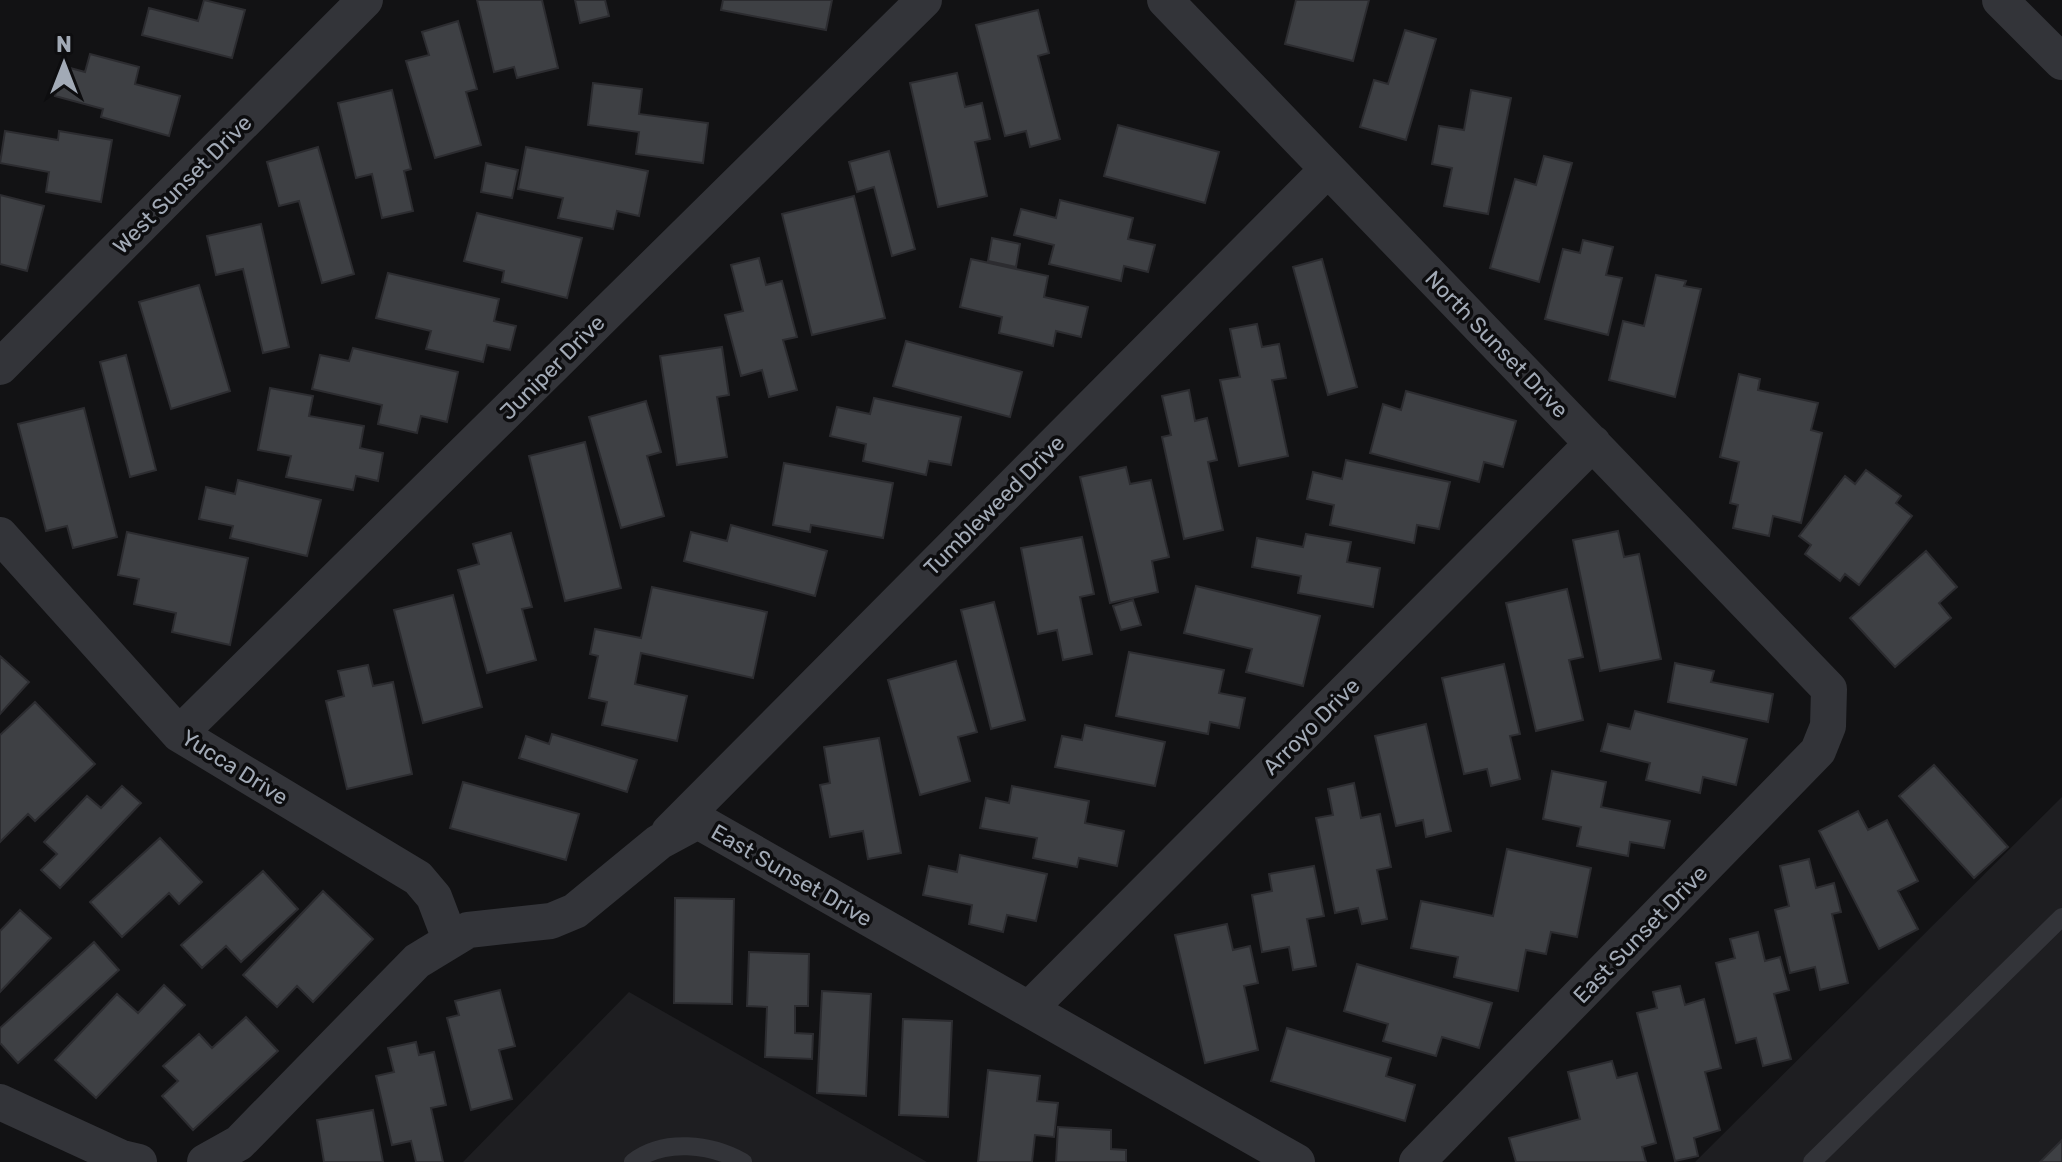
<svg xmlns="http://www.w3.org/2000/svg" width="2062" height="1162" font-family="Rubik,sans-serif">
  <style>
    .built { fill: #1e1e21 }
    .building { fill: #3e4044; stroke: #2c2c30; stroke-width: 2 }
    .lines { fill: none; stroke-linecap: round; stroke-linejoin: round }
    .lane { stroke: #333439; stroke-width: 18 }
    .street { stroke: #333439; stroke-width: 36 }
    .labels { text-anchor: middle; stroke-width: 7; stroke-linejoin: round; paint-order: stroke }
    .street-label { font-size: 22px; fill: #a2aab6; stroke: #0d0d0f }
  </style>
  <rect width="100%" height="100%" fill="#121214"/>
  <path class="built" d="M2062,797V1162H1695Z
    M629,992L927,1162H463Z"/>
  <path class="building" d="M204,0L245,10L232,58L142,35L149,8L198,21Z
    M477,0H542L558,68L517,78L514,67L494,72Z
    M575,0H605L609,16L580,23Z
    M723,0H832L826,30L721,10Z
    M1296,0H1369L1353,61L1285,44Z
    M1038,10L1049,53L1038,56L1060,139L1030,147L1026,131L1005,136L976,25Z
    M458,21L477,89L466,92L481,145L435,158L406,61L429,55L422,32Z
    M1405,30L1436,39L1406,140L1360,127L1374,80L1388,84Z
    M90,54L139,67L135,84L180,96L169,136L101,117L103,109L55,96L63,66L85,72Z
    M957,73L965,107L982,103L990,139L975,142L987,196L938,207L910,83Z
    M593,83L642,89L639,114L708,123L703,163L636,154L639,132L588,125Z
    M392,90L411,169L404,171L413,211L382,218L372,174L356,178L338,103Z
    M1471,90L1511,98L1488,214L1444,206L1452,168L1432,164L1439,126L1464,130Z
    M1118,125L1219,152L1205,203L1104,176Z
    M5,131L58,140L59,131L112,140L101,202L46,192L49,172L0,163Z
    M318,147L354,274L322,283L299,201L279,206L267,162Z
    M526,147L648,171L639,216L617,211L613,229L558,218L563,198L518,189Z
    M889,151L915,249L892,256L874,187L857,192L849,162Z
    M1544,156L1572,163L1539,282L1490,268L1515,179L1536,185Z
    M486,163L518,170L512,198L481,192Z
    M0,195L44,206L27,271L0,264Z
    M854,196L885,318L812,335L782,214Z
    M1060,200L1133,218L1128,239L1155,245L1148,272L1124,266L1121,281L1049,264L1054,245L1014,235L1021,209L1056,218Z
    M477,213L582,238L567,298L502,282L504,271L464,261Z
    M261,224L289,347L263,353L243,269L216,275L207,236Z
    M992,238L1020,244L1016,267L988,261Z
    M1583,240L1613,247L1606,275L1622,278L1608,335L1545,319L1563,249L1580,253Z
    M759,258L766,285L782,281L797,337L783,340L797,390L769,397L762,370L741,376L725,315L743,311L731,265Z
    M971,259L1048,276L1044,297L1088,307L1081,337L1056,331L1053,346L999,333L1002,317L960,307Z
    M1322,259L1357,387L1328,395L1293,267Z
    M388,273L499,299L494,321L516,326L510,350L487,345L483,362L426,349L431,331L376,318Z
    M1656,275L1686,281L1684,286L1701,289L1675,397L1609,380L1623,321L1644,326Z
    M199,285L230,391L171,409L139,302Z
    M1257,324L1262,347L1279,344L1286,378L1272,380L1288,456L1239,466L1220,380L1240,377L1230,329Z
    M906,341L1022,372L1010,417L893,386Z
    M722,347L729,395L717,397L727,457L677,465L660,356Z
    M353,348L458,372L447,422L421,416L417,433L378,424L382,405L312,389L320,355L349,361Z
    M126,355L156,470L130,477L100,362Z
    M1739,374L1760,379L1758,390L1818,403L1811,430L1822,433L1801,523L1773,516L1769,536L1733,528L1738,505L1730,503L1739,462L1720,457Z
    M270,388L313,396L309,416L364,426L360,448L383,453L378,481L356,476L353,490L286,477L291,456L258,450Z
    M1189,390L1195,421L1207,418L1217,460L1208,462L1223,530L1184,539L1162,437L1171,435L1162,396Z
    M1406,391L1516,421L1503,467L1484,462L1479,482L1370,453L1383,404L1401,410Z
    M874,398L961,417L951,465L929,461L926,475L863,461L866,444L830,436L837,407L870,414Z
    M646,401L661,452L647,456L664,516L621,528L589,417Z
    M84,408L117,537L73,548L67,526L46,531L18,424Z
    M585,442L621,588L565,601L529,456Z
    M1346,460L1450,482L1439,529L1417,525L1414,543L1330,525L1334,505L1307,499L1313,472L1342,479Z
    M784,463L893,483L883,538L811,525L810,532L773,525Z
    M1126,467L1130,484L1151,480L1169,557L1152,561L1158,592L1110,603L1080,477Z
    M1866,470L1901,496L1896,503L1912,516L1859,585L1845,574L1840,581L1805,554L1811,545L1799,536L1845,476L1855,484Z
    M238,480L321,500L307,556L230,538L233,526L199,519L206,487L235,494Z
    M731,525L827,551L815,596L684,561L691,532L727,541Z
    M1618,531L1624,557L1639,554L1661,659L1600,671L1573,540Z
    M127,532L248,558L230,645L172,632L176,613L134,604L139,579L118,575Z
    M511,533L532,607L522,609L536,660L487,673L458,570L479,564L473,544Z
    M1306,534L1351,542L1347,562L1380,568L1373,607L1298,593L1301,576L1252,567L1257,538L1303,547Z
    M1082,537L1094,594L1080,597L1092,654L1063,660L1057,630L1038,634L1021,548Z
    M1926,551L1957,587L1939,603L1951,618L1895,667L1850,618Z
    M1196,586L1320,616L1303,686L1246,672L1252,649L1184,633Z
    M652,587L767,612L753,678L641,653L635,684L687,696L677,741L602,725L607,702L589,698L598,656L590,654L595,629L641,638Z
    M1567,589L1583,657L1569,660L1583,720L1536,731L1506,603Z
    M453,595L482,707L423,723L394,610Z
    M1133,600L1141,625L1121,630L1113,606Z
    M994,602L1025,720L991,729L961,610Z
    M1129,652L1224,670L1219,693L1245,698L1239,728L1210,722L1208,734L1116,716Z
    M0,656L29,682L0,714Z
    M956,661L977,732L958,737L970,781L920,795L888,680Z
    M1675,663L1714,671L1711,682L1773,694L1768,722L1668,702Z
    M1504,664L1520,734L1510,736L1520,779L1491,786L1487,769L1464,774L1442,678Z
    M368,665L373,686L393,682L412,774L347,789L326,701L344,696L338,671Z
    M35,702L95,764L35,821L28,814L0,842V735Z
    M1635,711L1747,739L1736,785L1703,777L1700,793L1646,780L1650,763L1601,751L1608,724L1630,729Z
    M1426,724L1451,831L1426,837L1423,820L1396,826L1375,736Z
    M1085,725L1165,742L1155,786L1055,767L1062,736L1082,740Z
    M552,734L637,760L627,792L519,758L526,736L549,744Z
    M879,738L901,853L868,859L863,831L830,837L820,785L830,783L824,747Z
    M1934,765L2008,847L1974,878L1899,796Z
    M1552,771L1606,782L1601,807L1670,821L1664,848L1630,842L1628,856L1577,846L1581,827L1543,819Z
    M463,782L579,814L566,860L450,828Z
    M1354,783L1361,818L1380,814L1391,867L1377,870L1387,919L1362,924L1358,908L1335,913L1316,818L1333,815L1328,789Z
    M122,786L141,803L60,888L41,870L57,854L44,842L87,796L101,808Z
    M1012,786L1089,801L1085,823L1124,831L1117,866L1079,858L1077,867L1033,858L1037,838L980,828L986,798L1009,803Z
    M1858,811L1868,830L1887,820L1918,881L1898,891L1918,929L1879,949L1819,831Z
    M160,838L202,882L179,904L169,893L122,937L90,902Z
    M1507,849L1591,868L1577,937L1551,932L1546,954L1526,950L1518,991L1454,977L1458,957L1411,948L1421,901L1493,916Z
    M960,855L1047,874L1036,921L1007,915L1003,932L969,924L972,905L923,895L929,866L957,872Z
    M1809,859L1816,888L1834,883L1841,912L1832,914L1848,983L1820,990L1815,967L1790,973L1775,910L1789,906L1780,866Z
    M1314,866L1324,916L1307,919L1316,966L1293,970L1289,947L1262,952L1252,895L1272,891L1269,874Z
    M263,871L298,909L241,962L226,946L202,968L181,945Z
    M323,891L373,939L313,1002L297,986L277,1007L243,975Z
    M675,898L734,899L732,1004L674,1003Z
    M20,910L51,938L0,992V931Z
    M1227,924L1233,950L1250,946L1258,983L1244,986L1258,1050L1205,1063L1175,935Z
    M1758,932L1765,961L1780,957L1789,990L1774,994L1791,1059L1763,1066L1756,1038L1736,1043L1716,963L1735,958L1730,939Z
    M94,942L119,970L18,1063L0,1043V1028Z
    M749,952L809,954L808,1006H795V1033L813,1034L812,1059L765,1057L767,1007L747,1006Z
    M1357,964L1492,1003L1479,1048L1442,1037L1436,1056L1383,1041L1388,1024L1344,1011Z
    M164,985L185,1005L96,1098L55,1060L117,994L138,1013Z
    M1680,986L1685,1005L1704,999L1721,1068L1705,1072L1720,1130L1694,1138L1698,1156L1675,1161L1637,1013L1657,1008L1653,992Z
    M500,990L515,1046L499,1050L512,1099L471,1110L447,1018L459,1015L455,1001Z
    M822,991L871,994L866,1096L817,1093Z
    M246,1017L278,1051L193,1130L162,1096L178,1081L163,1066L199,1034L212,1048Z
    M903,1019L952,1021L948,1117L899,1115Z
    M1287,1028L1391,1058L1386,1076L1415,1085L1405,1121L1271,1081Z
    M416,1042L419,1055L434,1052L446,1105L431,1108L443,1162H416L411,1141L392,1145L376,1076L394,1072L388,1048Z
    M1612,1061L1617,1078L1637,1073L1656,1143L1642,1147L1646,1162H1516L1509,1138L1580,1119L1568,1072Z
    M988,1070L1040,1076L1037,1101L1058,1103L1054,1137L1035,1135L1032,1162H978Z
    M373,1110L383,1162H324L317,1120Z
    M1058,1127L1111,1130V1149L1126,1150V1162H1056Z
    M2062,1140V1162H2040Z"/>
  <g class="lines">
    <path class="lane" d="M633,1162C664,1138 711,1144 743,1162
      M1812,1162L2062,917"/>
    <path class="street" d="M1165,0L1829,689L1828,726L1818,751L1417,1162
      M2000,0L2062,62
      M0,367L365,0
      M0,535L179,734L418,878L434,897L450,939
      M179,734L924,0
      M669,832L1328,169
      M1029,1009L1593,443
      M0,1102L122,1158L139,1162
      M205,1162L239,1143L417,961L468,930L551,921L575,911L659,842L698,821L1297,1162"/>
  </g>
  <g class="labels">
    <g class="street-label">
      <text transform="translate(182 184) rotate(-45)" y="8">West Sunset Drive</text>
      <text transform="translate(1497 344) rotate(46)" y="8">North Sunset Drive</text>
      <text transform="translate(552 367) rotate(-45)" y="8">Juniper Drive</text>
      <text transform="translate(994 505) rotate(-45)" y="8">Tumbleweed Drive</text>
      <text transform="translate(1311 726) rotate(-45)" y="8">Arroyo Drive</text>
      <text transform="translate(235 767) rotate(32)" y="8">Yucca Drive</text>
      <text transform="translate(792 875) rotate(30)" y="8">East Sunset Drive</text>
      <text transform="translate(1640 934) rotate(-46)" y="8">East Sunset Drive</text>
    </g>
  </g>
  <g transform="translate(64 64)" stroke="#0d0d0f" stroke-width="6" paint-order="stroke">
  <path d="M0-6L14 30L0 20L-14 30Z" fill="#a2aab6"/>
  <text y="-12" font-size="22" font-weight="bold" text-anchor="middle" fill="#a2aab6">N</text>
  </g>
</svg>
